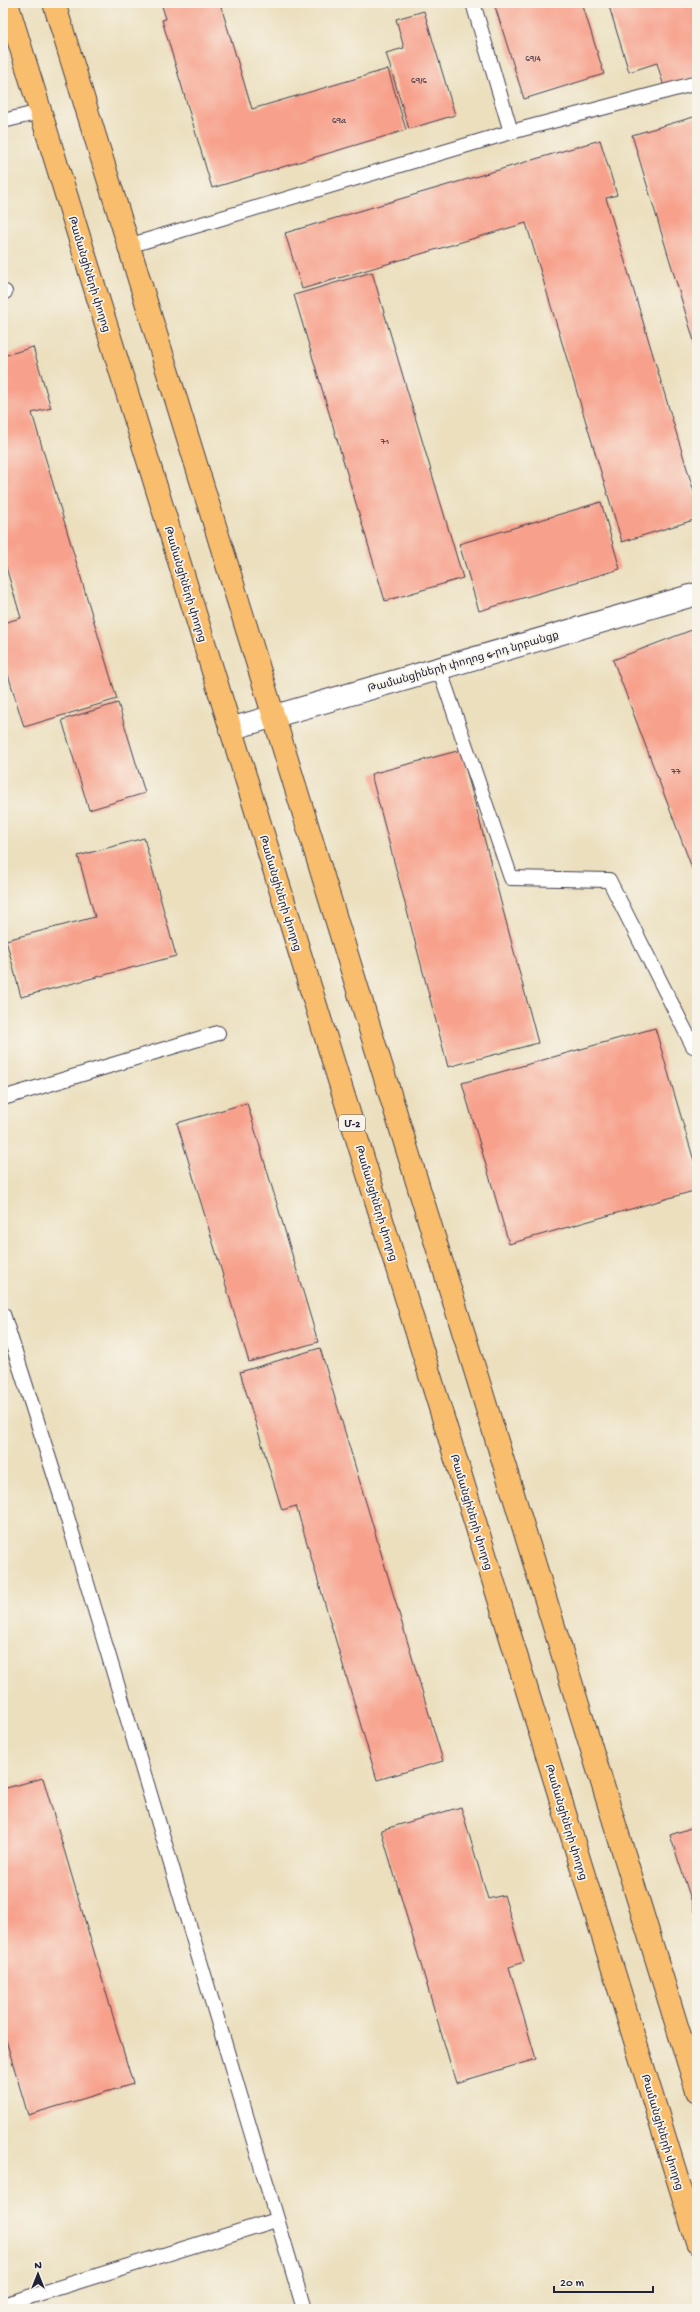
<svg xmlns="http://www.w3.org/2000/svg" width="700" height="2312" font-family="'Gochi Hand','Noto Sans Armenian',sans-serif">
  <style>
    .building { fill: #f7a08b }
    .lines { fill: none; stroke-linecap: round; stroke-linejoin: round }
    .lane-casing { stroke: #403e4f; stroke-width: 16 }
    .street-casing { stroke: #403e4f; stroke-width: 24 }
    .primary-casing { stroke: #403e4f; stroke-width: 24 }
    .lane { stroke: #fff; stroke-width: 14 }
    .street { stroke: #fff; stroke-width: 22 }
    .primary { stroke: #f9be6d; stroke-width: 22 }
    .labels { text-anchor: middle; stroke-width: 3.5; stroke-linejoin: round; paint-order: stroke }
    .number-label { font-size: 9px; fill: #57424f }
    .shield { fill: #f7f3e8; stroke: #62616f; stroke-width: 1 }
    .shield-label { font-size: 10px; font-weight: bold; fill: #22223b }
    .street-label { font-size: 11px; fill: #22223b; stroke: #f7f3e8 }
  </style>
  <rect width="100%" height="100%" fill="#f7f3e8"/>
  <filter id="ink" filterUnits="userSpaceOnUse"><feTurbulence type="fractalNoise" baseFrequency=".025" numOctaves="2"/><feDisplacementMap in="SourceGraphic" scale="8" xChannelSelector="R" yChannelSelector="G"/><feConvolveMatrix kernelMatrix="1 2 1 2 8 2 1 2 1" color-interpolation-filters="sRGB"/></filter>
  <filter id="wash" filterUnits="userSpaceOnUse"><feTurbulence type="fractalNoise" baseFrequency=".012" numOctaves="4" result="noise"/><feDisplacementMap in="SourceGraphic" scale="16" xChannelSelector="R" yChannelSelector="G"/><feGaussianBlur stdDeviation="0.9" result="paint"/><feColorMatrix in="noise" values="0 0 0 0 0 0 0 0 0 0 0 0 0 0 0 0 0 1.4 0 .05"/><feComposite in="paint" operator="in"/></filter>
  <g filter="url(#wash)">
    <rect width="100%" height="100%" fill="#ebdfbe"/>
    <g id="blocks">
      <path class="building" d="M161,3H220L252,109L388,69L406,130L212,188L162,20L166,19Z
        M494,3H582L604,74L524,99Z
        M608,3H697V77L664,87L657,63L629,72Z
        M424,11L455,115L409,129L386,53L404,48L396,19Z
        M697,116V351L632,135Z
        M600,140L617,195L606,198L697,502V519L622,542L526,223L302,289L285,233Z
        M372,272L463,578L385,601L294,295Z
        M33,347L51,408L32,413L117,699L24,727L3,658V623L21,618L3,557V356Z
        M601,502L620,569L479,611L459,544Z
        M697,628V881L613,660Z
        M118,703L145,793L89,810L62,720Z
        M461,750L538,1043L448,1067L371,774Z
        M144,838L176,956L21,997L6,940L95,917L78,856Z
        M655,1028L697,1171V1190L509,1244L462,1083Z
        M247,1103L318,1342L249,1362L177,1123Z
        M320,1348L443,1761L377,1780L296,1506L282,1510L240,1372Z
        M43,1778L133,2084L28,2115L3,2030V1789Z
        M461,1807L488,1899L504,1895L524,1962L509,1967L536,2059L456,2083L381,1830Z
        M697,1826V1918L670,1835Z"/>
    </g>
  </g>
  <g filter="url(#ink)">
    <use href="#blocks" fill-opacity="0" stroke="#403e4f" stroke-width="1"/>
    <g class="lines">
      <g class="lane-casing">
        <path id="lane" d="M473,3L511,132
          M3,121L40,112
          M128,246L511,132L697,83
          M3,292H5
          M439,668L511,878L609,880L693,1046L697,1044
          M3,1098L218,1033
          M3,1314L60,1493L304,2309
          M3,2305L276,2220"/>
      </g>
      <g class="street-casing">
        <path id="street" d="M230,729L697,594"/>
      </g>
      <g class="primary-casing">
        <path id="primary" d="M7,3L697,2242
          M54,3L697,2091"/>
      </g>
      <use href="#lane" class="lane"/>
      <use href="#street" class="street"/>
      <use href="#primary" class="primary"/>
    </g>
  </g>
  <g class="labels">
    <g class="number-label">
      <text x="533" y="61">69/4</text>
      <text x="419" y="83">69/6</text>
      <text x="339" y="123">69a</text>
      <text x="385" y="444">71</text>
      <text x="676" y="774">77</text>
    </g>
    <rect class="shield" x="339" y="1115" width="26" height="16" rx="3"/>
    <g class="shield-label">
      <text x="352" y="1127">Մ-2</text>
    </g>
    <g class="street-label">
      <text transform="translate(90 274) rotate(73)" y="4">Թամանցիների փողոց</text>
      <text transform="translate(186 584) rotate(73)" y="4">Թամանցիների փողոց</text>
      <text transform="translate(463 661) rotate(-16)" y="4">Թամանցիների փողոց 6-րդ նրբանցք</text>
      <text transform="translate(281 893) rotate(73)" y="4">Թամանցիների փողոց</text>
      <text transform="translate(377 1203) rotate(73)" y="4">Թամանցիների փողոց</text>
      <text transform="translate(472 1512) rotate(73)" y="4">Թամանցիների փողոց</text>
      <text transform="translate(567 1822) rotate(73)" y="4">Թամանցիների փողոց</text>
      <text transform="translate(663 2132) rotate(73)" y="4">Թամանցիների փողոց</text>
    </g>
  </g>
  <rect width="700" height="2312" fill="none" stroke="#f7f3e8" stroke-width="16"/>
  <g transform="translate(38 2274)" stroke="#f7f3e8" stroke-width="3" paint-order="stroke">
  <path d="M0-3L7 15L0 10L-7 15Z" fill="#22223b"/>
  <text y="-6" font-size="11" font-weight="bold" text-anchor="middle" fill="#22223b">N</text>
  </g>
  <path d="M554 2286v6h99v-6" fill="none" stroke="#22223b" stroke-width="2"/>
  <text x="560" y="2286" font-size="12" fill="#22223b" stroke="#f7f3e8" stroke-width="3" paint-order="stroke">20 m</text>
</svg>
